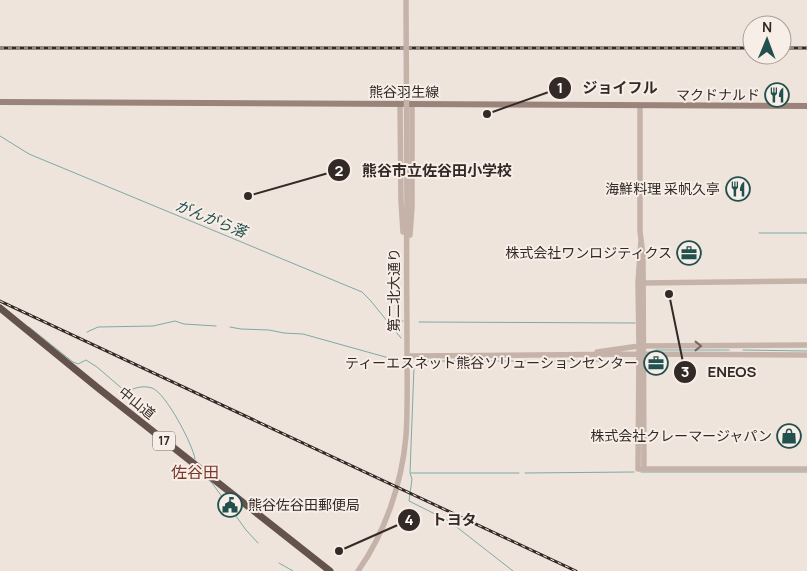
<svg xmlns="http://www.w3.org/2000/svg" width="807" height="571" font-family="Manrope,'Noto Sans JP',sans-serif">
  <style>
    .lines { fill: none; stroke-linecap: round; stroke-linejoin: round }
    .stream { stroke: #7da9a7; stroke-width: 1 }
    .tertiary { stroke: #c5b3a9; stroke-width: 5.5 }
    .secondary { stroke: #99837a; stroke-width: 6 }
    .trunk { stroke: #64524d; stroke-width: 7 }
    .rail-casing { stroke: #332a28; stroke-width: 3 }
    .rail { stroke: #f7eee7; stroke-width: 1; stroke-dasharray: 4; stroke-linecap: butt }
    .tertiary-bridge { stroke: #c5b3a9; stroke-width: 5.5 }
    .oneway { stroke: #756862 }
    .labels { text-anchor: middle; stroke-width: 4; stroke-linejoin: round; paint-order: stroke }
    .shield { fill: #f7eee7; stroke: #6e6561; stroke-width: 1 }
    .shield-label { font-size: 12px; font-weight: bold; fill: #332a28 }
    .street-label { font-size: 14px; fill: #332a28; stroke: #f7eee7 }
    .poi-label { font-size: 14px; fill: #332a28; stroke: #f7eee7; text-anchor: end }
    .water-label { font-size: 15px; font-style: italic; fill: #22504f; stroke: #f7eee7 }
    .quarter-label { font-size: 16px; fill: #7a3629; stroke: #f7eee7 }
    .leader { fill: none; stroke: #332a28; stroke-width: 2 }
    .callout-dot { fill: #332a28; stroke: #f7eee7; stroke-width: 2 }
    .mark-label { font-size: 15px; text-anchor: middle; font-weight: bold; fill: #fff }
    .callout-label { font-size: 15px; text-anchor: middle; font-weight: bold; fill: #332a28; stroke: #f7eee7; stroke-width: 4; stroke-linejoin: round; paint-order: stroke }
  </style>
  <rect width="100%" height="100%" fill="#efe4db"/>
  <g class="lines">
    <path class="stream" d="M0,136L29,154L362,292L370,300L401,338
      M759,233H807
      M387,321H403
      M419,322L635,323
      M29,327L73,362L78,364L86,360L97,367L126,392C134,388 143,385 152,388C166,393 193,445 195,459
      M230,327L241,329L269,330L284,333L303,334L389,358L399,359
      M87,332L98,327L153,326L175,321L184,324L216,326
      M656,350H729
      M743,350L807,351
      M418,361H638
      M414,367L410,473L412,479L409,501L449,521L513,571
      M198,471L212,483L246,530L258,543
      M641,472H807
      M411,473H519
      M525,473L634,472
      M279,563L293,571"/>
    <path class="tertiary" d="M400,105L401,201L403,232
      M640,106V231L643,256L644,469
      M410,235L412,207V105
      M641,240L638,283L639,346L638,469H807
      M642,283L807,281
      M597,352L639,346L807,345
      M407,356L643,354L807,355
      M358,571C385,533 402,483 406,436C408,407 407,378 407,349C407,302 406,255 407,208"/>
    <path class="secondary" d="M0,102L807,106"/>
    <path class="trunk" d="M0,308L98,388L330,571"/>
    <g class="rail-casing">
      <path id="rail" d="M0,48H752
        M782,48H807
        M0,301L576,571"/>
    </g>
    <use href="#rail" class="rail"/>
    <path class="tertiary-bridge" d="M406,0L407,208"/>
  </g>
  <defs><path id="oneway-chevron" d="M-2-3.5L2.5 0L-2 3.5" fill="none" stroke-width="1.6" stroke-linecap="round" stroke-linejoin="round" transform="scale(1.25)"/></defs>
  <use class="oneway" href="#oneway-chevron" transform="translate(698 346)"/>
  <defs>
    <g id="restaurant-ring" transform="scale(1.25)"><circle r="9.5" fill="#f7eee7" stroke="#22504f" stroke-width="1.5"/><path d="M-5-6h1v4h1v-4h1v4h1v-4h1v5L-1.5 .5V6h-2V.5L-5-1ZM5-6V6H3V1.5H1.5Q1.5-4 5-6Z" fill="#22504f"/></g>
    <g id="office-ring" transform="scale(1.25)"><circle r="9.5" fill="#f7eee7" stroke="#22504f" stroke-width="1.5"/><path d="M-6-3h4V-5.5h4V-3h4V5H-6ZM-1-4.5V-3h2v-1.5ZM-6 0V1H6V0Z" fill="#22504f"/></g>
    <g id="shop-ring" transform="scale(1.25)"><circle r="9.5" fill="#f7eee7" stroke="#22504f" stroke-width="1.5"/><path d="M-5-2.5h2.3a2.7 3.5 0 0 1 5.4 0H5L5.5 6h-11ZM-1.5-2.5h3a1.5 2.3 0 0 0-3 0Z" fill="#22504f"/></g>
    <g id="civic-ring" transform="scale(1.25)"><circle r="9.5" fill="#f7eee7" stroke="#22504f" stroke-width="1.5"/><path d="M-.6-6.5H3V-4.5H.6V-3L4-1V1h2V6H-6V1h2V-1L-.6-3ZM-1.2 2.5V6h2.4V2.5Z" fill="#22504f"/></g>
  </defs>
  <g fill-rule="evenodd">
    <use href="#restaurant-ring" x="777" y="95"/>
    <use href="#restaurant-ring" x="738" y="189"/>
    <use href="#office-ring" x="689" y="253"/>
    <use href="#office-ring" x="656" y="363"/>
    <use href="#shop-ring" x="789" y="436"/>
    <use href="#civic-ring" x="230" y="505"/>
  </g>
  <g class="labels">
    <rect class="shield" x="153" y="431.5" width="22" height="19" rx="4"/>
    <g class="shield-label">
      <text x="164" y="445">17</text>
    </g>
    <g class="street-label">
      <text x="404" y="97">熊谷羽生線</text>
      <text transform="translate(394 290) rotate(-90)" y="5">第二北大通り</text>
      <text transform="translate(137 403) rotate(39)" y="5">中山道</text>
    </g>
    <g class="poi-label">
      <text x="760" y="100">マクドナルド</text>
      <text x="720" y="194">海鮮料理 采帆久亭</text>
      <text x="672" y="258">株式会社ワンロジティクス</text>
      <text x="638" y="368">ティーエスネット熊谷ソリューションセンター</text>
      <text x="772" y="441">株式会社クレーマージャパン</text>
      <text x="248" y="510" text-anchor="start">熊谷佐谷田郵便局</text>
    </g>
    <g class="water-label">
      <text transform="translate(211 219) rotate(22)" y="5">がんがら落</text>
    </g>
    <g class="quarter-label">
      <text x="195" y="478">佐谷田</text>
    </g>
  </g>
  <path class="leader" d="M487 114L560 88M248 196L339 170M669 294L685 372M339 551L409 520"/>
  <g class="callout-dot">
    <circle cx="487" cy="114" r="5"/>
    <circle cx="248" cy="196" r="5"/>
    <circle cx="669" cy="294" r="5"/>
    <circle cx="339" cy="551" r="5"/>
    <circle cx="560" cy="88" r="12"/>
    <circle cx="339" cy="170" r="12"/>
    <circle cx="685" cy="372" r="12"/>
    <circle cx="409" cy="520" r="12"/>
  </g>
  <g class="mark-label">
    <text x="560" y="93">1</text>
    <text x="339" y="176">2</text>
    <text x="685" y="377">3</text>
    <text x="409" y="525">4</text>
  </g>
  <g class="callout-label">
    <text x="620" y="93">ジョイフル</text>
    <text x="437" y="176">熊谷市立佐谷田小学校</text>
    <text x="732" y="377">ENEOS</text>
    <text x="454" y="525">トヨタ</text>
  </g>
  <g transform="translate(767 40) rotate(1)"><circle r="24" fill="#f7eee7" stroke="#a9a09b"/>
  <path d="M0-4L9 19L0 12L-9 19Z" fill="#22504f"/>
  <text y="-8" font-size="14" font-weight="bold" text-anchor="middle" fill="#332a28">N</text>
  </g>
</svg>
